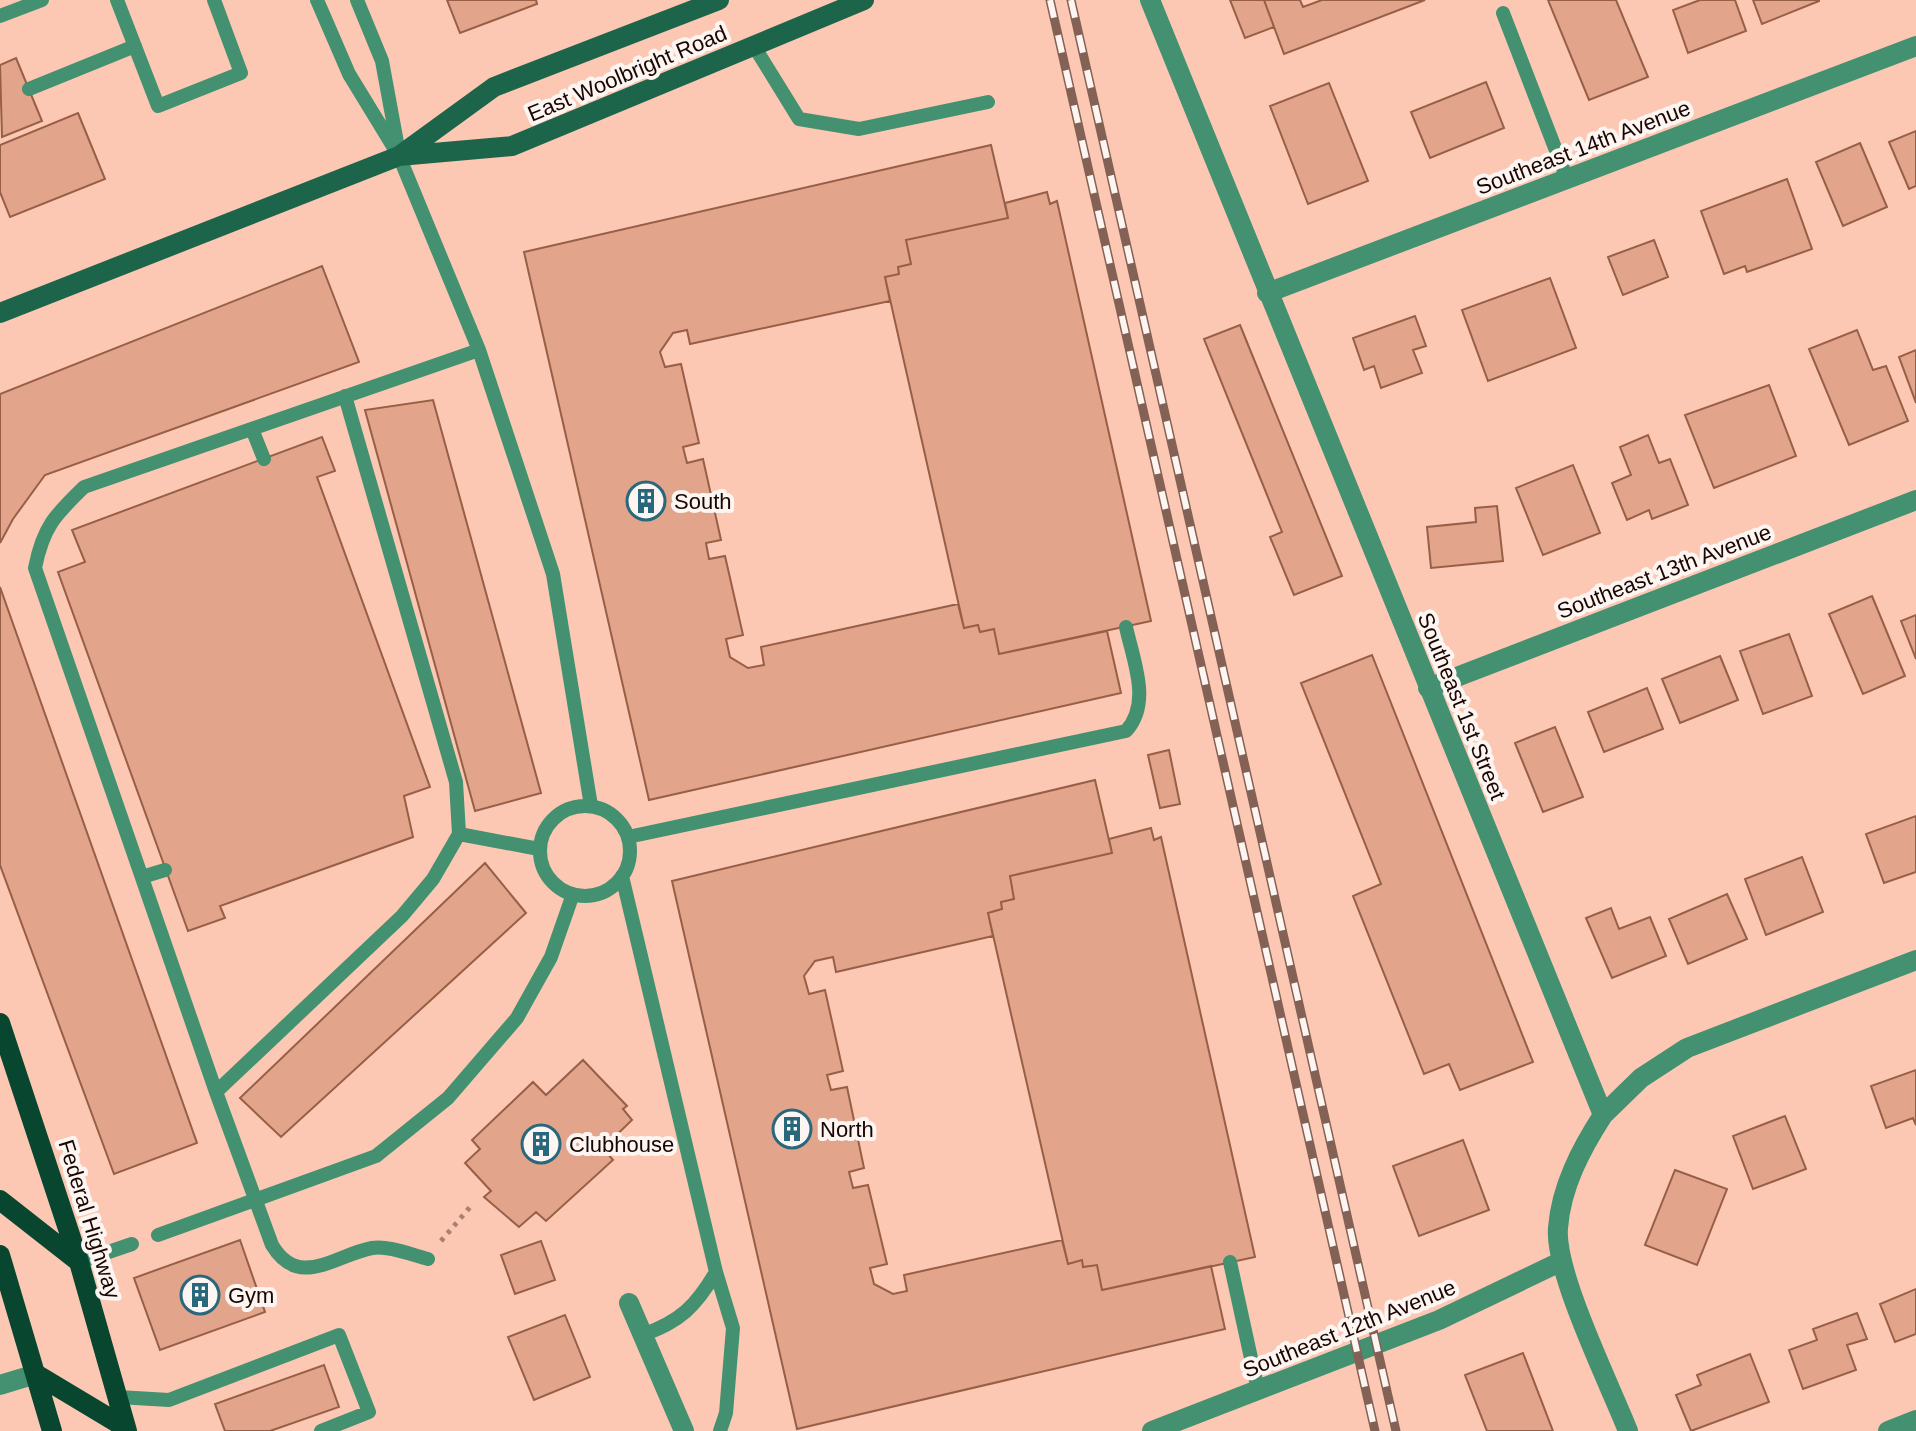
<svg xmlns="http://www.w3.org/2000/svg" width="1916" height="1431" font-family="Helvetica,sans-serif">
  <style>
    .building { fill: #e2a48a; stroke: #975f46; stroke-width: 2 }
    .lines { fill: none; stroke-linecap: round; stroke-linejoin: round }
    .path { stroke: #a98172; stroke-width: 5; stroke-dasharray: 4 6; stroke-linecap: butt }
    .lane { stroke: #439170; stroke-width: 14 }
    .street { stroke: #439170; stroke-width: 20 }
    .secondary { stroke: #1d654a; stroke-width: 20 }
    .primary { stroke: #094630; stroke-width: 20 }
    .rail-casing { stroke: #846155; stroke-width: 9 }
    .rail { stroke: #fcf5f2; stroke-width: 6; stroke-dasharray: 18; stroke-linecap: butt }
    .labels { text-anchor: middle; stroke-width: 8; stroke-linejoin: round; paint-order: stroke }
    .street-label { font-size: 22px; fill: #1a0601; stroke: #fcf5f2 }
    .poi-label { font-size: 22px; fill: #1a0601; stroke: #fcf5f2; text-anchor: start }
  </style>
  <rect width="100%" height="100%" fill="#fcc8b3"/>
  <path class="building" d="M447,0H536L537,4L460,33Z
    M1230,0H1264L1274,27L1245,38Z
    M1264,0H1300L1303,7L1322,0H1425L1284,54Z
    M1548,0H1616L1648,77L1589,100Z
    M1700,0H1735L1746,31L1688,53L1673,10Z
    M1753,0H1819V1L1762,24Z
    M16,58L42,121L2,137L0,65Z
    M1486,82L1504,128L1430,158L1411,112Z
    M1329,83L1368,181L1308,204L1270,106Z
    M78,113L105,179L10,217L0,192V145Z
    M1916,131V186L1909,189L1889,142Z
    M1860,143L1887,207L1843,226L1816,162Z
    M991,145L1008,218L906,240L911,264L898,267L899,274L885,277L890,301L690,344L687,330L673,333L660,352L665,367L681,364L699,443L683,447L687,463L703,459L721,540L706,543L709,559L725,556L743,635L726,639L730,657L748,668L764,665L761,647L958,604L964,628L978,625L980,632L994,629L999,654L1107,631L1121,693L649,800L524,252Z
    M1787,179L1812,249L1747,272L1745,266L1724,274L1701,211Z
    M1047,192L1050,204L1057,201L1151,621L999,654L994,629L980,632L978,625L964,628L885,277L899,274L898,267L911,264L906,240L1008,218L1005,203Z
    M1654,240L1668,277L1623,295L1608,257Z
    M322,266L359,362L45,475L13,519L0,543V394Z
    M1550,278L1576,348L1488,381L1462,310Z
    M1415,316L1426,346L1413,350L1422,373L1381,388L1374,366L1364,370L1353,338Z
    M1240,325L1342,576L1294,595L1270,537L1282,532L1204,339Z
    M1857,330L1873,370L1886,366L1908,421L1849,445L1809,349Z
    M1916,350V403L1899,357Z
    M1769,385L1796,456L1714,488L1685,415Z
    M433,400L541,793L475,811L365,410Z
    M1648,435L1659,463L1670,459L1688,505L1652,519L1649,510L1627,520L1612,483L1631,475L1620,447Z
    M322,437L335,471L317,477L430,787L404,796L413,837L220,906L225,918L188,931L58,572L85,562L72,530Z
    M1573,465L1600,533L1543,555L1516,488Z
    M1497,506L1503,561L1431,568L1427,527L1476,522L1475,508Z
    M0,587L197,1143L114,1174L0,865Z
    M1872,596L1905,676L1863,694L1829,614Z
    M1916,615V659L1901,621Z
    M1789,634L1812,696L1763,714L1740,651Z
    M1372,655L1533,1062L1460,1090L1449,1064L1424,1074L1353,896L1381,884L1301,683Z
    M1720,656L1738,700L1680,723L1662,679Z
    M1647,688L1663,729L1604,752L1588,712Z
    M1555,727L1583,797L1543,812L1515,743Z
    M1169,750L1180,804L1160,808L1148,755Z
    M1095,780L1112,853L1010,876L1014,899L1001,902L1002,909L988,913L993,936L836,972L833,957L815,961L804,976L809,994L825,990L843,1071L827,1075L831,1090L847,1087L864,1168L849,1172L853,1188L868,1185L887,1264L870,1268L874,1284L893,1294L907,1291L904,1275L1062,1240L1068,1264L1082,1260L1083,1267L1097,1265L1102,1290L1211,1266L1225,1329L797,1429L672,881Z
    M1916,816V872L1884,883L1866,834Z
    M1151,828L1154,840L1161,837L1255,1257L1102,1290L1097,1265L1083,1267L1082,1260L1068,1264L988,913L1002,909L1001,902L1014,899L1010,876L1112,853L1109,839Z
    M1802,857L1823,912L1766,935L1745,879Z
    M485,863L526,913L281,1137L240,1098Z
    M1727,894L1747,939L1688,964L1669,919Z
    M1611,908L1619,929L1650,917L1666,956L1612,978L1586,918Z
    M583,1060L627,1106L623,1109L632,1120L603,1148L613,1160L546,1221L536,1212L519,1227L484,1197L491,1191L465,1163L480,1149L472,1140L533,1082L546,1095Z
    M1916,1070V1125L1913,1118L1886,1128L1871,1086Z
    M1785,1116L1806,1169L1753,1189L1733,1136Z
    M1463,1140L1489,1210L1419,1236L1393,1166Z
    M1675,1170L1727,1189L1697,1265L1645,1245Z
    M240,1240L265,1312L160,1350L134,1278Z
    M541,1241L555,1280L515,1294L501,1255Z
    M1916,1289V1334L1895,1342L1880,1304Z
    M1857,1313L1867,1339L1847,1345L1856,1370L1803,1389L1789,1350L1817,1340L1813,1329Z
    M565,1315L590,1377L534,1400L508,1337Z
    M1523,1353L1553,1431H1487L1465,1375Z
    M1750,1354L1769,1402L1691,1431L1676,1395L1701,1385L1697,1375Z
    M324,1365L339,1407L270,1431H225L215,1404Z"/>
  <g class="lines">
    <path class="path" d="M441,1241L471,1206"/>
    <path class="lane" d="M117,0L158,106L241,73L214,0
      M317,0L349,74L399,156L479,350L553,574L591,806
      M357,0L382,61L398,148
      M1503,13L1567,179
      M0,16L42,0
      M754,46L799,119L859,129L988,102
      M29,89L135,46
      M345,396L456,782L459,834
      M252,429L264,459
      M540 851a45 45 0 1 1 90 0a45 45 0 1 1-90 0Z
      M628,837L1126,731C1152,703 1133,660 1126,627
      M622,876L716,1272L733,1328L726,1413L720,1431
      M142,877L165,870
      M216,1092L402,916L433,879L459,834L539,849
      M158,1235L376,1156L448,1098L517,1018L551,957L573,894
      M428,1259C412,1255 388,1245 372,1248C335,1255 299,1290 272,1245L216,1092L35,568C43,527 55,515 84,487L479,350
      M79,1262L132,1244
      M1230,1262L1258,1390
      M642,1335C680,1322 696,1306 716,1272
      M118,1397L169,1400L339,1335L369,1412L321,1431"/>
    <path class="street" d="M1150,0L1603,1115C1581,1149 1561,1187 1558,1228C1554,1272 1610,1385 1628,1431
      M1267,293L1916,46
      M1428,688L1916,500
      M1603,1115L1641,1078L1687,1048L1916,960
      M629,1303L684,1431
      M0,1385L36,1374
      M1152,1431L1439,1320L1560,1262
      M1888,1431L1916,1420"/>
    <path class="secondary" d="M399,156L512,146L864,0
      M0,313L399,156L494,87L719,0"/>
    <path class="primary" d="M0,1023L79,1262L127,1431
      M0,1200L79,1262
      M0,1255L52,1431
      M36,1374L126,1428"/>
    <g class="rail-casing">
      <path id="rail" d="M1050,0L1375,1431
        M1071,0L1396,1431"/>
    </g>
    <use href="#rail" class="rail"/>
  </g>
  <defs>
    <g id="building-ring" transform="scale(2)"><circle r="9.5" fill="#fcf5f2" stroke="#28677c" stroke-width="1.5"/><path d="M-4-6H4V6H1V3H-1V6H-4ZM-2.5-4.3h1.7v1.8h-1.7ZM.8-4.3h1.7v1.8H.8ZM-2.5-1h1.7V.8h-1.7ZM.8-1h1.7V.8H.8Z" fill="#28677c"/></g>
  </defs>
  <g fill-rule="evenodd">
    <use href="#building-ring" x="646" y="501"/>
    <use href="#building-ring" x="792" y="1129"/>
    <use href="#building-ring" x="541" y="1144"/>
    <use href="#building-ring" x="200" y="1295"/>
  </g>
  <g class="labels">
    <g class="street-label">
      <text transform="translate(627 73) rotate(-23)" y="8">East Woolbright Road</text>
      <text transform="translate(1583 147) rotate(-21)" y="8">Southeast 14th Avenue</text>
      <text transform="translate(1664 571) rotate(-21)" y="8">Southeast 13th Avenue</text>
      <text transform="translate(1462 706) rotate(68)" y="8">Southeast 1st Street</text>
      <text transform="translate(90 1219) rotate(73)" y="8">Federal Highway</text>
      <text transform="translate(1349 1328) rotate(-22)" y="8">Southeast 12th Avenue</text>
    </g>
    <g class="poi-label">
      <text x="674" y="509">South</text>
      <text x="820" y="1137">North</text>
      <text x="569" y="1152">Clubhouse</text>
      <text x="228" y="1303">Gym</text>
    </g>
  </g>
</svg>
